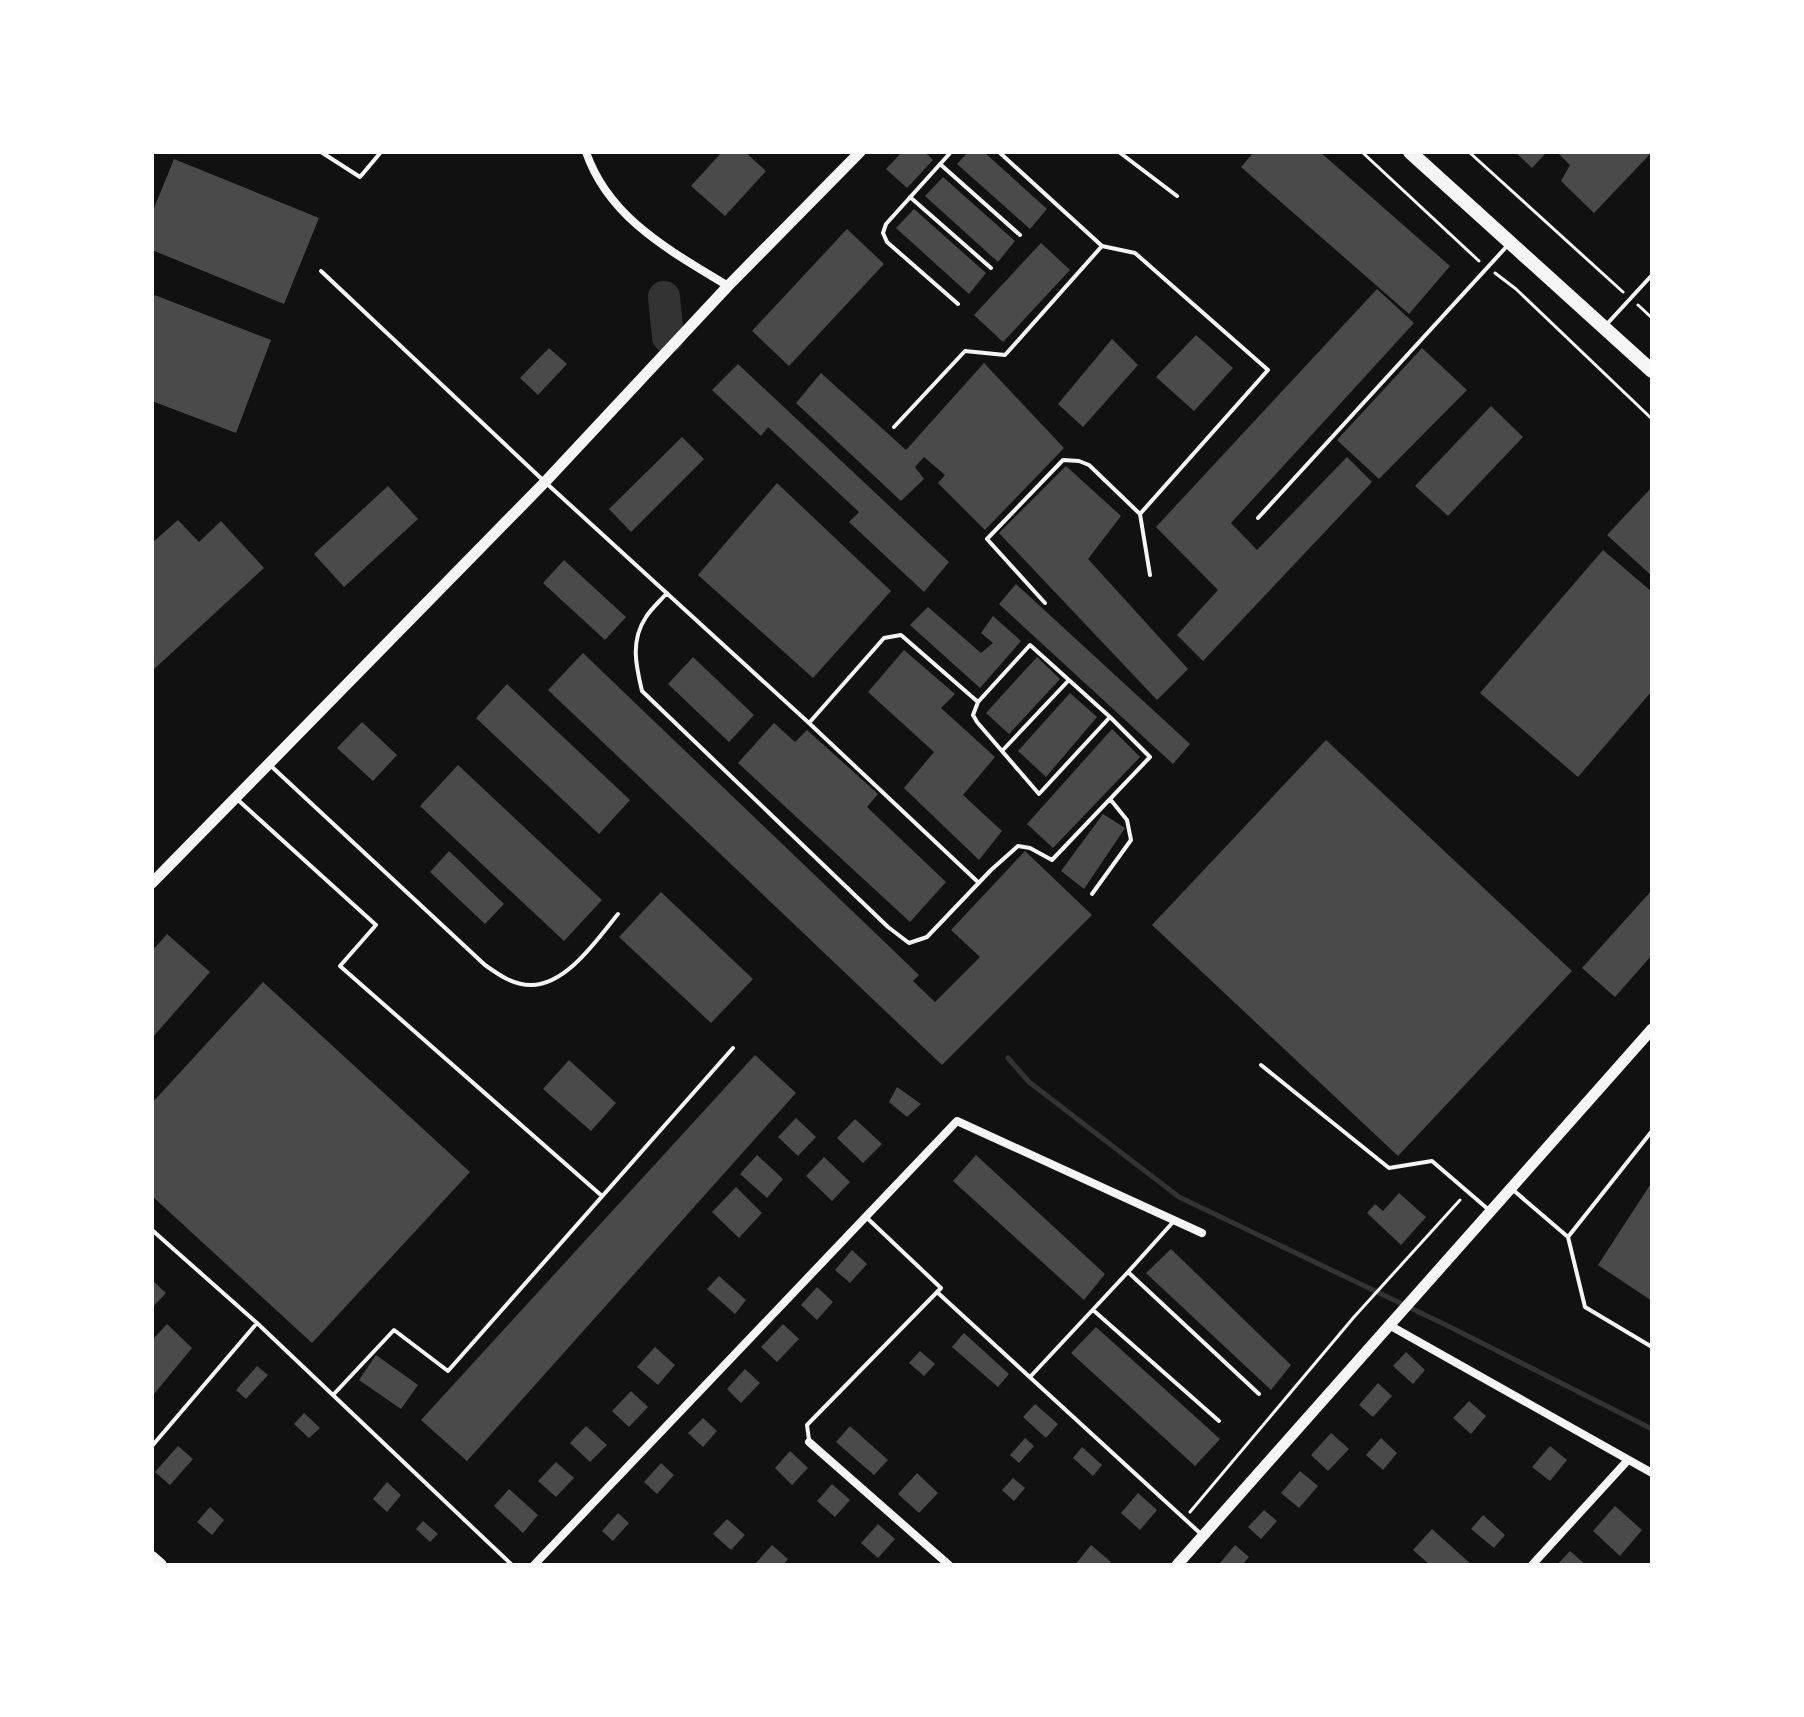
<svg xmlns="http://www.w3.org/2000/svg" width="1804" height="1717" font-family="'DM Sans',sans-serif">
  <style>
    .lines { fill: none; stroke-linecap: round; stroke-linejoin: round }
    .stream { stroke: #333; stroke-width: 5 }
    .river { stroke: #333; stroke-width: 32 }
    .building { fill: #4a4a4a }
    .path { stroke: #f5f5f5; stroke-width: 3 }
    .service { stroke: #f5f5f5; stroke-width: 4 }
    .minor { stroke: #f5f5f5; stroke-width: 8 }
    .tertiary { stroke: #f5f5f5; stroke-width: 11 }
    .secondary { stroke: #f5f5f5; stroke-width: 12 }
    .primary { stroke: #f5f5f5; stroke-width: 14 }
  </style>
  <rect width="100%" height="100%" fill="#111"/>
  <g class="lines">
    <path class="stream" d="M1008,1058L1029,1082L1179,1197L1446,1325L1652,1429"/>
    <path class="river" d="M664,297L668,337"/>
  </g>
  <path class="building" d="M722,152H745L766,171L725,216L691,186Z
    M902,152H925L933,160L907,188L886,169Z
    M968,152H984L1047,209L1030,229L957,164Z
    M1254,152H1320L1450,266L1409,314L1241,167Z
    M1515,152H1543L1545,154L1532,168Z
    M1557,152H1652L1594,213L1561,181L1570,165Z
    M174,159L319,218L284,304L152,250V213Z
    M943,177L1015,241L998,262L925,196Z
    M914,209L986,273L969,294L896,228Z
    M847,229L884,264L789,366L752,331Z
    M1041,243L1070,270L1003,342L974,315Z
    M1377,289L1414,323L1231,523L1257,550L1347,457L1372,482L1203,661L1177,635L1218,590L1156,527Z
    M152,294L271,340L236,433L152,401Z
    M1196,335L1233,368L1194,411L1156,377Z
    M1112,339L1138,365L1083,427L1058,404Z
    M549,348L567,364L538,395L520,378Z
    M1422,348L1467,390L1379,479L1337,440Z
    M984,363L1064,448L985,530L938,483L945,475L924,457L915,467L924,479L901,501L796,403L821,373L906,450Z
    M738,364L949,562L924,592L849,522L859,512L768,427L761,436L712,390Z
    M1491,406L1523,437L1448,516L1415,486Z
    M682,437L704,459L631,532L609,509Z
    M1066,466L1121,516L1088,559L1188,669L1157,700L999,533Z
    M777,483L891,591L813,678L698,575Z
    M388,486L418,519L344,587L314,554Z
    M1652,487V576L1607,535Z
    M178,520L199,542L221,521L264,568L152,671V543Z
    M1603,550L1652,592V691L1578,777L1480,693Z
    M564,560L626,617L605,640L543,583Z
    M1016,584L1190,744L1173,764L999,604Z
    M928,607L981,653L993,643L981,633L993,616L1021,641L980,688L910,625Z
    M904,650L955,694L941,708L995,757L963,795L1002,831L979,860L904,788L934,752L868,692Z
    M583,653L919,975L913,981L935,1002L980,957L951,930L1025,851L1092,915L942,1065L548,690Z
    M693,657L754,715L729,742L668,684Z
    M1037,657L1060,679L1009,734L986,713Z
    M507,684L630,800L599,834L476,718Z
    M1070,693L1097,717L1046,777L1018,751Z
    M362,722L397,755L373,781L337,748Z
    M774,723L795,742L807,730L878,794L867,807L946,882L910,922L738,763Z
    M1112,729L1140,757L1053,848L1027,824Z
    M1326,740L1572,971L1398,1156L1152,925Z
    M458,765L602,900L564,941L420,806Z
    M1103,814L1125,828L1084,889L1061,871Z
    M449,851L504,904L485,924L430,872Z
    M1652,890V955L1615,997L1582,968Z
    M661,892L753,979L711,1023L619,937Z
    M167,934L210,972L152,1038V951Z
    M263,982L470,1172L312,1343L152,1196V1103Z
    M755,1055L796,1093L467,1461L421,1420Z
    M569,1060L616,1103L591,1131L543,1089Z
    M897,1087L921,1104L907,1117L889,1102Z
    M796,1118L816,1137L798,1156L778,1137Z
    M855,1119L882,1144L863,1163L837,1138Z
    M757,1155L783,1179L767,1198L740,1174Z
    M976,1155L1105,1274L1084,1300L953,1181Z
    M824,1157L850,1182L832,1201L806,1176Z
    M1652,1182V1301L1598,1265Z
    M736,1187L762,1213L739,1238L712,1212Z
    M1399,1193L1426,1217L1401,1245L1367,1213L1375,1204L1383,1211Z
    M1171,1249L1291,1365L1271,1390L1146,1273Z
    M852,1250L867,1264L850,1283L835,1270Z
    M719,1276L746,1300L735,1314L707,1289Z
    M152,1280L166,1293L152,1308Z
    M817,1287L833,1302L817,1320L801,1305Z
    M167,1324L192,1348L154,1394L152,1392V1340Z
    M783,1324L799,1339L777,1362L761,1347Z
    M1096,1327L1220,1439L1195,1466L1071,1353Z
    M964,1333L1009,1374L998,1387L952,1347Z
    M655,1347L675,1365L658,1385L637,1367Z
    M920,1351L935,1364L924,1376L909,1363Z
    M1406,1352L1425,1370L1413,1384L1393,1366Z
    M376,1355L418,1385L401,1409L359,1380Z
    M257,1366L268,1375L246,1399L236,1390Z
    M745,1369L760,1383L741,1403L727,1389Z
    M1378,1383L1392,1396L1373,1417L1359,1405Z
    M631,1391L648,1407L629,1427L612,1411Z
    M1469,1401L1486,1416L1471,1434L1453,1418Z
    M1035,1404L1058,1424L1046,1438L1023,1417Z
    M304,1413L320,1428L309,1438L294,1424Z
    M703,1418L717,1431L703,1447L688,1433Z
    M586,1426L607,1445L590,1462L570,1443Z
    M850,1426L888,1460L874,1475L836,1442Z
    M1331,1433L1349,1449L1328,1471L1311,1455Z
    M1025,1438L1034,1446L1019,1463L1010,1455Z
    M1381,1438L1397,1453L1383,1470L1366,1455Z
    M178,1446L193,1459L170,1485L155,1472Z
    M1550,1446L1567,1460L1550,1481L1532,1467Z
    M1082,1447L1102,1465L1093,1476L1073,1458Z
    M790,1451L808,1468L792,1485L775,1468Z
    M556,1462L574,1478L556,1497L538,1481Z
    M661,1463L674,1475L657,1494L644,1482Z
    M1300,1471L1318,1486L1299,1508L1281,1493Z
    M917,1473L938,1493L919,1513L898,1494Z
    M1013,1478L1025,1488L1014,1501L1002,1490Z
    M387,1482L401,1495L387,1512L373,1499Z
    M832,1484L850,1500L835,1517L817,1501Z
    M509,1489L538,1515L523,1533L494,1506Z
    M1138,1493L1157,1510L1140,1530L1121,1513Z
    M1615,1506L1642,1530L1620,1556L1593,1531Z
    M210,1507L224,1520L212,1535L197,1522Z
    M1264,1510L1277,1521L1261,1539L1248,1527Z
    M618,1513L629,1523L613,1541L602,1531Z
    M1483,1515L1505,1535L1494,1548L1471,1529Z
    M727,1519L745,1535L731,1550L713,1534Z
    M423,1521L438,1534L430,1542L416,1529Z
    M878,1524L895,1539L878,1558L861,1543Z
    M1432,1529L1472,1565H1430L1413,1550Z
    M772,1545L788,1559L783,1565H754Z
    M1091,1545L1111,1562L1108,1565H1075Z
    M1235,1545L1249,1557L1242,1565H1223L1220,1563Z
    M1570,1551L1586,1565H1557Z"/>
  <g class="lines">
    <path class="path" d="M1362,152L1479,261
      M1469,152L1623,292
      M1495,273L1516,289L1652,419
      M1638,305L1652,318
      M1190,1512L1354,1317L1460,1200"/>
    <path class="service" d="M321,152L360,177L381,152
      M951,152L886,224L883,233L887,242L958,304
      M1119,152L1177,196
      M940,164L1020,235
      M910,197L991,268
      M1102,246L1135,253L1268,370L1140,514L1150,575
      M321,271L545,482L809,723L979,883
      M1606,325L1652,275
      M894,427L965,351L1005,355L1102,246L999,152
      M1258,518L1508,245
      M667,593C660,601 651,609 646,617C630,641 636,666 642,691L888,927L909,943L927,937L991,870L1018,846L1030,848L1052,860L1150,757L1110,717
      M1045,603L987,539L1063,460L1079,461L1089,465L1140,514
      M809,723L884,638L901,635L978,702L1030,645L1110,717L1039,794L977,722L973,715L978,702
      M1002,751L1069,680
      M271,766L485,965C499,975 513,985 531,985C567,985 598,938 618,914
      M238,800L376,925L340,966L602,1196
      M1092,894L1131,840L1127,820L1110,799
      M1261,1065L1389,1168L1432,1161L1489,1210
      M1652,1131L1568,1237L1585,1307L1652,1347
      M1512,1189L1568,1237
      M1174,1221L1128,1272L1259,1394
      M152,1230L257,1323L512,1565
      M937,1292L1201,1534
      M1093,1310L1219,1421
      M1030,1377L1128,1272
      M333,1395L394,1330L448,1371L733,1048
      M809,1440L807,1425L941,1288L866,1217
      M152,1446L257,1323"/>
    <path class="minor" d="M586,152C609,219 671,251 728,286
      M1389,1325L1652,1473
      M809,1442L949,1565
      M534,1565L957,1121L1202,1233
      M1532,1565L1628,1460"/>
    <path class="tertiary" d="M152,883L545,482L728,286L860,152
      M1177,1565L1652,1029"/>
    <path class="secondary" d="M152,1557L161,1565"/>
    <path class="primary" d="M1410,152L1652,371"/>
  </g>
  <rect width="1804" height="1717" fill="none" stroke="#ffffff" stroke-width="308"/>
</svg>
